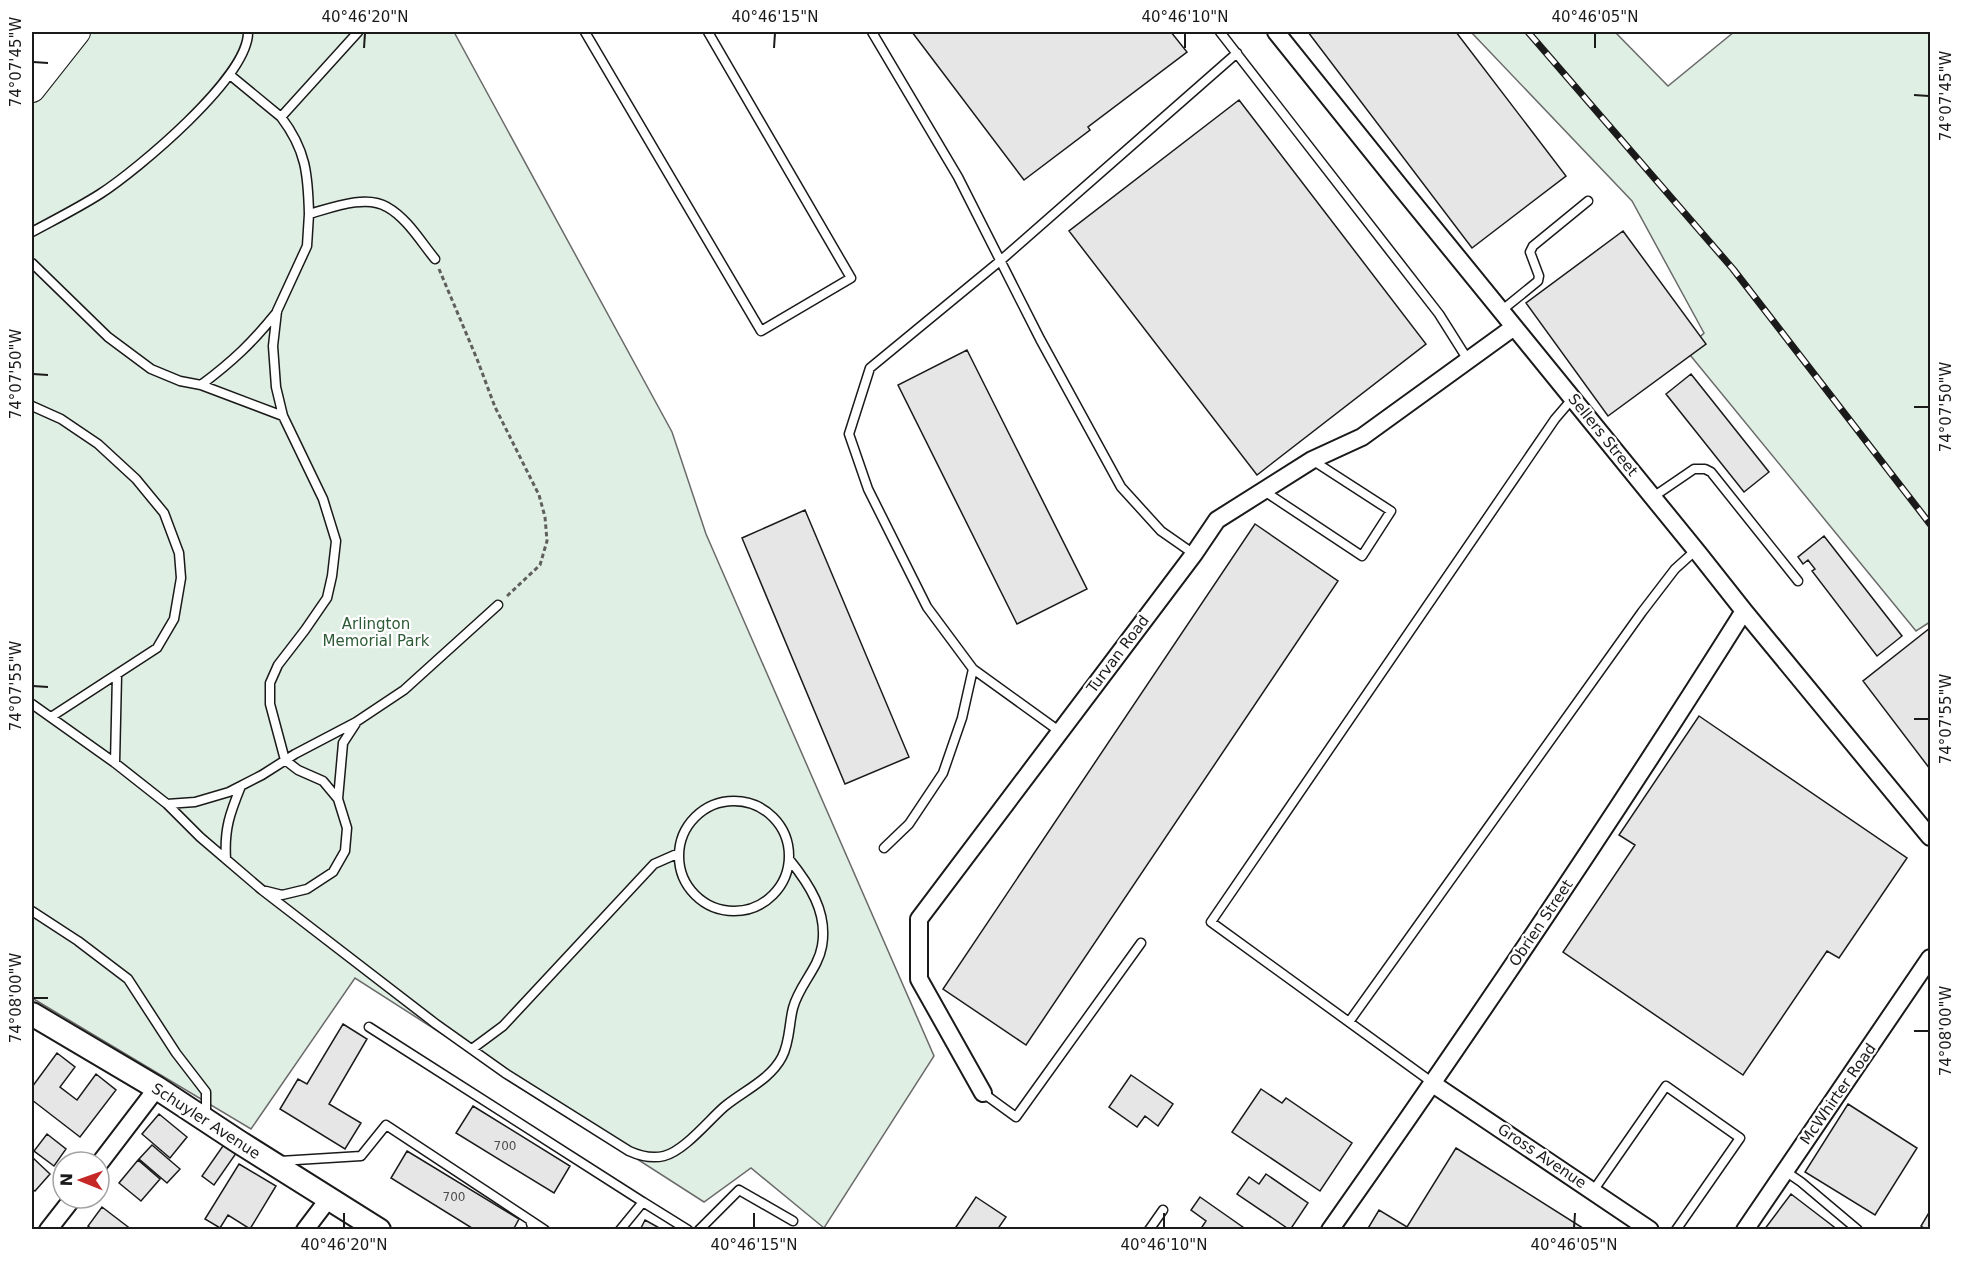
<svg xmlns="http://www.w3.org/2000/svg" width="1962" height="1261" font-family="'DejaVu Sans',sans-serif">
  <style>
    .green { fill: #e0efe3; stroke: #6a6a6a; stroke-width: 1.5 }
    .building { fill: #e6e6e6; stroke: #1a1a1a; stroke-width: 1.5 }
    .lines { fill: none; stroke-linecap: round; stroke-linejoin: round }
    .lane-casing { stroke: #1a1a1a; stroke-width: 11 }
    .street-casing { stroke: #1a1a1a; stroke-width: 20 }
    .secondary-casing { stroke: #1a1a1a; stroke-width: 26 }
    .primary-casing { stroke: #1a1a1a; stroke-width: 28 }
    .path { stroke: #5f5f5f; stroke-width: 3; stroke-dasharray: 4.5 3; stroke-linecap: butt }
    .lane { stroke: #fff; stroke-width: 8 }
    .street { stroke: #fff; stroke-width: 16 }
    .secondary { stroke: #fff; stroke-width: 22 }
    .primary { stroke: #fff; stroke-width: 26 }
    .rail-casing { stroke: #1a1a1a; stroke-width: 7 }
    .rail { stroke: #fff; stroke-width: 4.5; stroke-dasharray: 14; stroke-linecap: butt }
    .ticks { fill: none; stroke: #1a1a1a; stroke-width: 2 }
    .labels { text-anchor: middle; stroke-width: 4.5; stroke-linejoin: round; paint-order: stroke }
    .number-label { font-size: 12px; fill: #4d4d4d }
    .street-label { font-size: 15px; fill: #1a1a1a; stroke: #fff }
    .park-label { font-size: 15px; fill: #2b5a34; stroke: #fff }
    .neatline { fill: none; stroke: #1a1a1a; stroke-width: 2 }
    .ticks-label { font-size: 15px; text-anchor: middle; fill: #1a1a1a }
  </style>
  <rect width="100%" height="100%" fill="#fff"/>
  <path class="green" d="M91,32H454L672,432L706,534L934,1056L824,1228L751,1168L704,1202L355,978L251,1129L32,998V104Z
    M1471,32H1615L1668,86L1734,32H1930V376L1929,380L1930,381V622L1916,631L1686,350L1704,333L1632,201Z"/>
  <path class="building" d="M912,32H1171L1187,52L1088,127L1090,130L1024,180Z
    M1308,32H1456L1566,176L1472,248Z
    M1239,100L1426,344L1257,475L1069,231Z
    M1623,231L1706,344L1608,416L1526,303Z
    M967,350L1087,589L1017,624L898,385Z
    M1691,374L1769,472L1744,492L1666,394Z
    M805,510L909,757L845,784L742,538Z
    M1255,524L1338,581L1026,1045L943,989Z
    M1824,536L1902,636L1877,656L1812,571L1815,569L1808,560L1803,564L1798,557Z
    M1930,628V769L1863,681Z
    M1699,716L1907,858L1839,958L1827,951L1743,1075L1563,952L1635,845L1619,835Z
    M343,1024L367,1039L329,1104L361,1123L345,1149L280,1109L298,1079L307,1084Z
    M57,1053L75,1067L60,1087L77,1100L96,1074L116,1090L80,1137L32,1100V1087Z
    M1131,1075L1173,1104L1158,1126L1145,1116L1137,1127L1109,1107Z
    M1261,1089L1282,1103L1286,1098L1352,1143L1320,1191L1232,1132Z
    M1848,1104L1917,1148L1875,1215L1805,1172Z
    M473,1106L570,1166L554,1193L456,1133Z
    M159,1114L187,1137L170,1158L142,1134Z
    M47,1134L66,1149L54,1166L34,1151Z
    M225,1143L237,1152L214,1185L202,1176Z
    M152,1145L180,1169L167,1183L139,1159Z
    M1456,1148L1586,1230H1367L1379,1210L1407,1227Z
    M407,1151L519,1219L513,1230H475L391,1178Z
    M32,1157L50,1174L35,1191L32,1189Z
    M138,1160L160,1179L141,1201L119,1183Z
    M239,1164L276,1186L250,1229L228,1215L220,1228L205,1219Z
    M1266,1174L1308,1203L1290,1230L1237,1194L1249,1177L1259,1184Z
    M1791,1194L1838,1230H1764Z
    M976,1197L1006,1217L997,1230H954Z
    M1200,1197L1247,1230H1200L1206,1221L1191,1210Z
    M102,1207L132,1230H93L88,1226Z
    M1930,1211V1230H1927L1921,1226Z
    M645,1220L663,1230H640Z"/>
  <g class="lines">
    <g class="lane-casing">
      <path id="lane" d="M585,32L761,331L851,278L708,32
        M872,32L958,177L1040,339L1121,487L1161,531L1194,554
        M1220,32L1439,314L1468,360
        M230,75L281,117L358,32
        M281,117C306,150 308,174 309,214C331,208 366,194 387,207C407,218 421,242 435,259
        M32,232C54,220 78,208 100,194C137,170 249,77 248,32
        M32,263L108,337L151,369L180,381L201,385L283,416
        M1501,311L1538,281L1539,276L1530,252L1533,246L1588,201
        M201,385C233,361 252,343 277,312
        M32,406L61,419L98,444L136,479L164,513L179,553L181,578L174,619L157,648L51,717
        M1264,491L1362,556L1391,511L1312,460
        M1653,497L1694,469H1705L1711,472L1798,581
        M32,704L115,763L167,804L195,802L229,792L262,775L295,754L356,722L404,690L498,605
        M1059,731L973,669L927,607L868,489L849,434L870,368L1000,261L1237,53
        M115,763L117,675
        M338,799L343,743L356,723
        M679 856a55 55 0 1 1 110 0a55 55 0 1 1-110 0Z
        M167,804L200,837L262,890L436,1024L505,1073L629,1151C640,1156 651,1159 664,1156C684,1151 708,1121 724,1107C743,1091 770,1080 782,1057C790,1042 789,1023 793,1008C799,985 818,969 822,946C828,912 809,884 789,859
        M884,848L909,824L943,773L962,718L973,669
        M226,859C224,829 230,813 241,786
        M266,891L282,895L307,889L333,872L345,851L347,828L338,799L323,781L298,770L285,760L270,704V683L278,665L305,630L327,598L332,576L336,541L323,499L283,416L276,387L273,346L277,311L307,246L309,214
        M32,911L78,941L128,979L176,1053L206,1092V1117
        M1349,1022L1642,612L1675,569L1696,550
        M369,1027L643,1202
        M472,1049L503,1026L654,864L679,853
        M1433,1083L1211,922L1555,419L1573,398
        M983,1093L1016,1117L1141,943
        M280,1161L361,1156L386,1125L530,1220L533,1230
        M1785,1171L1801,1182L1858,1230
        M1593,1191L1666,1086L1740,1138L1676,1230
        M530,1220L545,1230
        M620,1230L643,1202L688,1230
        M699,1230L739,1190L793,1221
        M1149,1230L1163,1210"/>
    </g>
    <g class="street-casing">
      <path id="street" d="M1276,32L1402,189L1699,554L1744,611L1930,837
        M1433,1084L1650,1230
        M983,1093L919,979V919L1194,554L1217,520L1312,460L1362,437L1514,327
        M99,1164L157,1088
        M48,1230L73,1198
        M305,1230L330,1197
        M1330,1230C1473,1027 1612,821 1744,611
        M1745,1230L1930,958"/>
    </g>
    <g class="secondary-casing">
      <path id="secondary" d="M32,1014L157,1088L239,1142L379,1230"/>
    </g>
    <g class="primary-casing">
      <path id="primary" d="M32,54L49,32
        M32,89L77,32"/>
    </g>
    <path class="path" d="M439,269L477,359L495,407L539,495L545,517L547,541L540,565L506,597"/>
    <use href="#lane" class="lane"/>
    <use href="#street" class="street"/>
    <use href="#secondary" class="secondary"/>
    <use href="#primary" class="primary"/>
    <g class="rail-casing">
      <path id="rail" d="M1528,32L1733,269L1930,524"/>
    </g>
    <use href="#rail" class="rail"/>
  </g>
  <path class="ticks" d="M364,48L365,33M774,48L775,33M1185,48V33M1595,48V33M33,62L48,63M1914,95L1929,96M33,374L48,375M1914,407H1929M33,686L48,687M1914,719H1929M33,998H48M1914,1031H1929M344,1228V1213M754,1228V1213M1164,1228V1213M1574,1228L1575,1213"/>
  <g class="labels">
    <g class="number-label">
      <text x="505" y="1150">700</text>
      <text x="454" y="1201">700</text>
    </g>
    <g class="street-label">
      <text transform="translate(1603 435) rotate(51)" y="5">Sellers Street</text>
      <text transform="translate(1118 654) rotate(-53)" y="5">Turvan Road</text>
      <text transform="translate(1541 923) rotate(-56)" y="5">Obrien Street</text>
      <text transform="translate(1838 1094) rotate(-55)" y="5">McWhirter Road</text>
      <text transform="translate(206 1121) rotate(33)" y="5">Schuyler Avenue</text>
      <text transform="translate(1542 1156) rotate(34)" y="5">Gross Avenue</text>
    </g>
    <g class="park-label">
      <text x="376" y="629">Arlington<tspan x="376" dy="17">Memorial Park</tspan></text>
    </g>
  </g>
  <rect width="1962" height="1261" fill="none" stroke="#ffffff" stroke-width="66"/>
  <g transform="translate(81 1180) rotate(271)"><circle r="28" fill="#ffffff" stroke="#a3a3a3" stroke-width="1.5"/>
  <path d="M0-4.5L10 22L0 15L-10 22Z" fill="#c62828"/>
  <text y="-9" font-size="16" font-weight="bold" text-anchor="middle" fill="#1a1a1a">N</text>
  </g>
  <rect x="33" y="33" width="1896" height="1195" class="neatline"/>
  <g class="ticks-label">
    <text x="365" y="22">40°46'20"N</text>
    <text x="775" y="22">40°46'15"N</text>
    <text x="1185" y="22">40°46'10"N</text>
    <text x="1595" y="22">40°46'05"N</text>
    <text transform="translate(16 62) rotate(-90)" y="5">74°07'45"W</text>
    <text transform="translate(1946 96) rotate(-90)" y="5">74°07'45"W</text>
    <text transform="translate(16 374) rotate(-90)" y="5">74°07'50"W</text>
    <text transform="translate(1946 407) rotate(-90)" y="5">74°07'50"W</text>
    <text transform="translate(16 686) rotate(-90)" y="5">74°07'55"W</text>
    <text transform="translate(1946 719) rotate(-90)" y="5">74°07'55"W</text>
    <text transform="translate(16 998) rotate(-90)" y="5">74°08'00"W</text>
    <text transform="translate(1946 1031) rotate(-90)" y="5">74°08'00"W</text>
    <text x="344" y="1250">40°46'20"N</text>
    <text x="754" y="1250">40°46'15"N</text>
    <text x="1164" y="1250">40°46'10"N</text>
    <text x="1574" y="1250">40°46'05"N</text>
  </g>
</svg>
